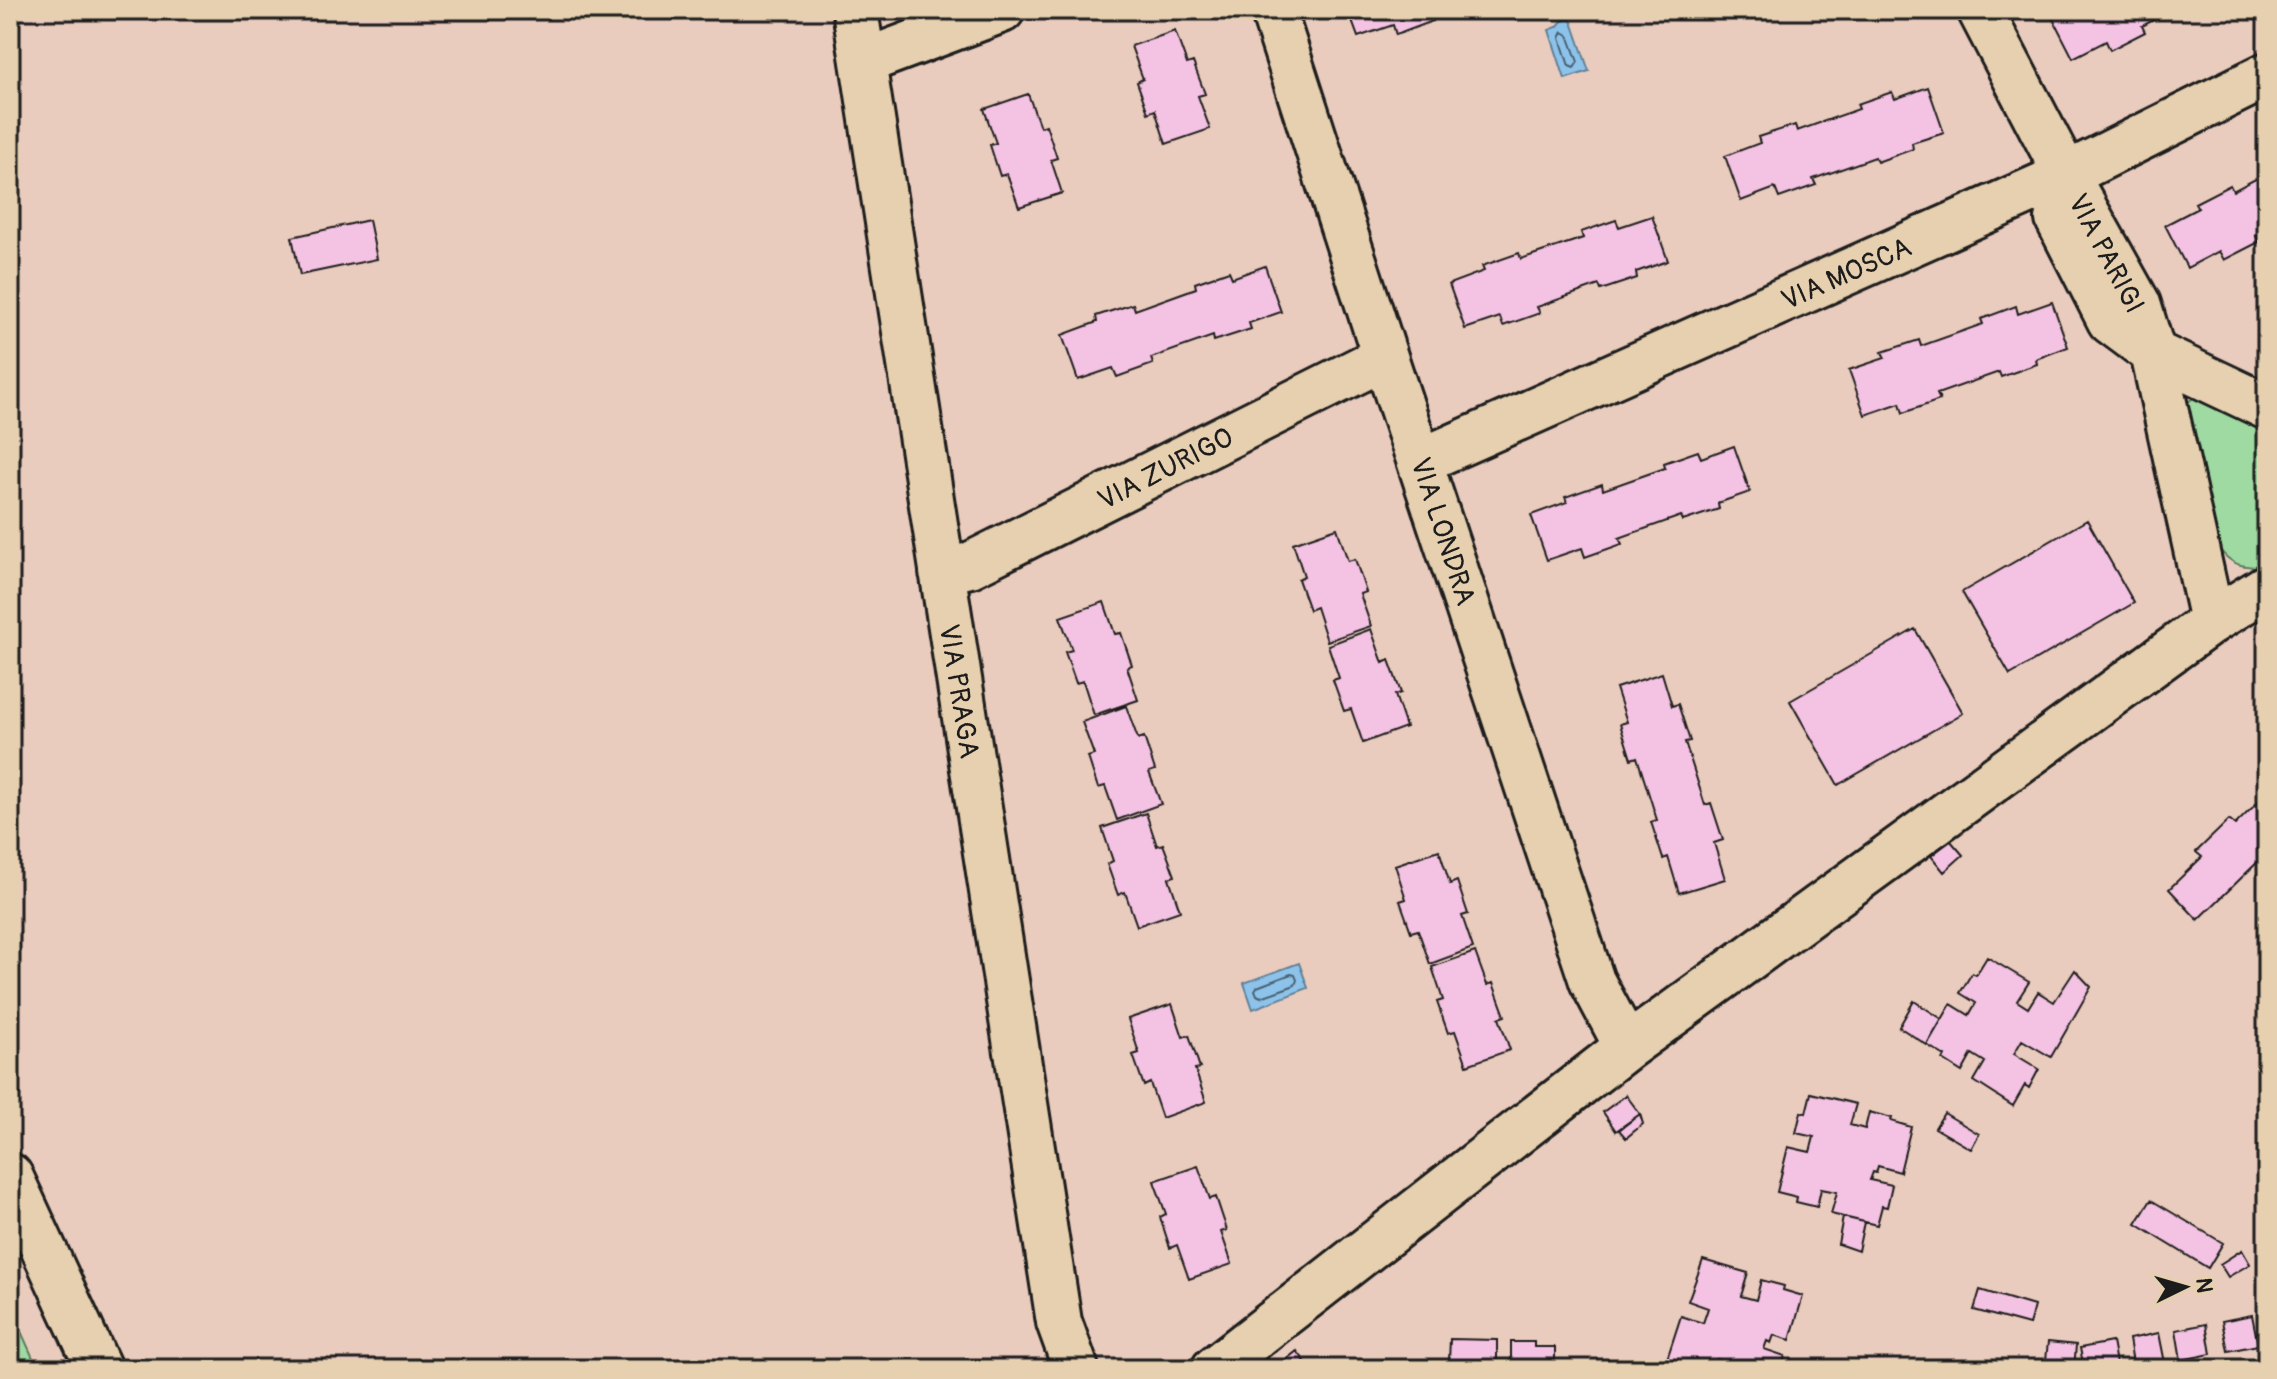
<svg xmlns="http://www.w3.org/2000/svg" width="2277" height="1379" font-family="Pangolin,sans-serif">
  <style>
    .green { fill: #9edaa1; stroke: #5d7b5e; stroke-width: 2 }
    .water { fill: #8dc3eb; stroke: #608098; stroke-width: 2 }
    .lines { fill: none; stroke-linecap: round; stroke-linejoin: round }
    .shore { stroke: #495f6f; stroke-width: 2 }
    .building { fill: #f4c2e2; stroke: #1c1c1c; stroke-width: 2 }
    .minor-casing { stroke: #1c1c1c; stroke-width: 50 }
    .tertiary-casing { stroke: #1c1c1c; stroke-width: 50 }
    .minor { stroke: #e6d0af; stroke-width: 44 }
    .tertiary { stroke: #e6d0af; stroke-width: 44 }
    .labels { text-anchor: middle; stroke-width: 8; stroke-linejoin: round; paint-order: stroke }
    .street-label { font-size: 28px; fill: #1c1c1c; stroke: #e6d0af }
  </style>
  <rect width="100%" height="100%" fill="#eaccbe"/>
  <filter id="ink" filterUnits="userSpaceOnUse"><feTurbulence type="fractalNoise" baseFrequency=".0125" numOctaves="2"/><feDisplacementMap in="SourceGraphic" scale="16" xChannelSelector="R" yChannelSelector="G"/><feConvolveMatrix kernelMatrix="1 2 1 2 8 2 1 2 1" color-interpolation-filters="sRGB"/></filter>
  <g filter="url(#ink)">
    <path class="green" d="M2195,397H2210L2267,422V567C2242,567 2232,567 2217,546L2182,406Z
      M10,1307L38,1369H10Z"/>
    <path class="water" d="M1569,19L1572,22L1589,71L1565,79L1549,30L1557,27L1562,21Z
      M1299,963L1308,988L1253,1009L1244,983Z"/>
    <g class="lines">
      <path class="shore" d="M1563,32L1568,35L1578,62L1574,68L1569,66L1560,38Z
        M1291,974L1295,975L1297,980L1295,985L1261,997L1257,995L1255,990L1257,987Z"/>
    </g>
    <path class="building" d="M1348,10H1446L1430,15L1433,21L1396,35L1393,25L1358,37Z
      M2062,10H2173L2142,26L2145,32L2110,50L2106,41L2073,58L2051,15Z
      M1175,31L1187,64L1193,62L1205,94L1198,96L1210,129L1166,144L1155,110L1148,113L1137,82L1143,79L1131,46Z
      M1928,87L1944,133L1912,143L1913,149L1877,162L1875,157L1813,179L1816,185L1779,198L1775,188L1741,201L1725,156L1760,143L1758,137L1795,125L1797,131L1859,109L1857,104L1892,92L1895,99Z
      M1028,94L1040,127L1046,125L1057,158L1051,160L1062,193L1019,207L1007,174L1000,176L990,145L996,143L984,109Z
      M2267,173V231L2256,236L2259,242L2224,260L2219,251L2187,268L2165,225L2198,208L2195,203L2230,185L2233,191Z
      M1652,216L1668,261L1636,272L1637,278L1601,290L1599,285L1537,307L1540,313L1503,326L1500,317L1465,329L1449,284L1484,271L1482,266L1519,253L1521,259L1583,238L1581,232L1616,220L1619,227Z
      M369,220L377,259L300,275L292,237Z
      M1265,266L1281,312L1249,323L1251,329L1214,341L1213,336L1151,358L1153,364L1117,377L1113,368L1078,380L1062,335L1097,322L1096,316L1133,304L1135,310L1196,288L1195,283L1229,271L1232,278Z
      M2052,302L2068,347L2036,359L2037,364L2001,377L1999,372L1937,394L1940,400L1903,413L1900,403L1865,415L1849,370L1885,358L1882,352L1919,340L1921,346L1983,324L1981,319L2016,306L2018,314Z
      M1734,446L1750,492L1718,503L1719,509L1683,521L1681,516L1619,538L1622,544L1585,557L1582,548L1547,560L1531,515L1567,502L1565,497L1602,484L1603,490L1665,468L1664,463L1698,451L1701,458Z
      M2087,520L2134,603L2010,675L1962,592Z
      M1337,528L1348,561L1355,559L1366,592L1360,594L1371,626L1327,641L1316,607L1309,610L1298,579L1304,576L1293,543Z
      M1104,602L1115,634L1121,633L1132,665L1127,667L1138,700L1094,715L1083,681L1076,683L1065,652L1072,650L1060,617Z
      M1371,629L1383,663L1389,660L1401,693L1395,695L1406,727L1363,743L1351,709L1344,711L1333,680L1339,678L1328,645Z
      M1915,629L1963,713L1838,785L1790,701Z
      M1662,673L1672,706L1678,704L1690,741L1685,742L1705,805L1711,803L1723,840L1714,843L1725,879L1679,893L1668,857L1663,859L1651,822L1657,820L1637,757L1631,759L1620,724L1627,722L1616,688Z
      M1126,706L1138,739L1144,737L1155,770L1149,772L1161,804L1117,820L1105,786L1098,788L1088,757L1094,755L1082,722Z
      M2266,794L2267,853L2198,920L2169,889L2202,857L2196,852L2229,820L2235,825Z
      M1146,813L1157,846L1163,844L1175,876L1169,878L1180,911L1137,926L1125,892L1118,895L1107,864L1113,861L1102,828Z
      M1950,840L1963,855L1944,872L1931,856Z
      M1439,850L1450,884L1457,881L1468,914L1462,916L1473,948L1430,964L1418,930L1411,932L1400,901L1406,899L1395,865Z
      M1475,952L1487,985L1493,983L1505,1016L1499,1018L1510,1050L1467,1065L1455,1031L1448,1033L1437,1002L1443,1000L1432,967Z
      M1987,957L2029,982L2017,1001L2028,1008L2038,992L2054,1002L2075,970L2091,987L2051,1057L2022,1040L2014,1054L2039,1069L2029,1088L2025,1085L2013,1106L1974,1081L1985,1062L1972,1054L1962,1072L1943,1060L1945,1056L1927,1045L1951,1004L1969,1015L1976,1003L1960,993L1972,973L1976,975Z
      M1914,1001L1942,1019L1927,1045L1899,1027Z
      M1172,1004L1183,1037L1189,1035L1200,1068L1195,1069L1206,1102L1162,1118L1150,1083L1144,1086L1133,1055L1139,1053L1128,1019Z
      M1811,1093L1856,1104L1850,1125L1865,1129L1869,1112L1892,1118L1891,1121L1911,1127L1900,1172L1878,1166L1876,1173L1873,1172L1870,1180L1892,1185L1887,1207L1882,1206L1877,1225L1831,1214L1837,1192L1821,1189L1817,1207L1796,1202L1797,1197L1777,1192L1788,1147L1810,1152L1814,1137L1796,1133L1801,1112L1806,1113Z
      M1626,1095L1640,1114L1616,1131L1603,1112Z
      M1944,1113L1979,1134L1971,1149L1935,1128Z
      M1640,1114L1643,1124L1626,1138L1619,1130Z
      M1198,1166L1210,1199L1216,1197L1227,1230L1221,1232L1232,1264L1189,1279L1177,1245L1170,1248L1160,1217L1166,1214L1154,1181Z
      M2151,1200L2223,1243L2208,1268L2136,1224Z
      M1843,1217L1864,1222L1858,1251L1838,1244Z
      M2242,1250L2250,1264L2228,1277L2220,1264Z
      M1703,1260L1748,1273L1741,1296L1756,1300L1761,1280L1784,1286L1783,1290L1803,1296L1790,1340L1774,1335L1771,1343L1767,1341L1764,1349L1785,1356L1780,1369H1729L1731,1364L1717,1359L1714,1369H1689L1690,1366L1667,1359L1681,1316L1703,1323L1708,1308L1688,1301Z
      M1980,1290L2034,1306L2029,1325L1974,1310Z
      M2252,1315L2258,1345L2228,1351L2222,1321Z
      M2206,1324L2211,1354L2181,1360L2176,1330Z
      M2159,1333L2165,1363L2134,1369L2129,1339Z
      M1450,1339L1497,1340V1361L1511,1362V1342H1534V1347H1555V1369H1446V1361H1449Z
      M2048,1342L2076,1345L2074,1369H2045Z
      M2112,1342L2117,1369H2084L2080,1348Z
      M1297,1351L1311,1369H1274Z"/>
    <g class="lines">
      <g class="minor-casing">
        <path id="minor" d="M855,10L1059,1322L1076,1369
          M1273,10L1385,357L1592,981L1627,1047
          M1980,10L2066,175L2138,304L2153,353L2212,621
          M863,62L1002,10
          M2058,219L2110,321L2153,353L2267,407
          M1421,461L2066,175L2267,75
          M942,572L970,565L1385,357
          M1214,1369L1627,1047L2212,621L2267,587"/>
      </g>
      <g class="tertiary-casing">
        <path id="tertiary" d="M10,1176L99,1369"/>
      </g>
      <use href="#minor" class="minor"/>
      <use href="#tertiary" class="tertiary"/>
    </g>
  </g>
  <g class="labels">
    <g class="street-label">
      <text transform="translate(2107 253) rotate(62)" y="10">VIA PARIGI</text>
      <text transform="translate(1846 273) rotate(-24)" y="10">VIA MOSCA</text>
      <text transform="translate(1165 468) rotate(-27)" y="10">VIA ZURIGO</text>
      <text transform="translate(1444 531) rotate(72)" y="10">VIA LONDRA</text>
      <text transform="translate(960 691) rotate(81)" y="10">VIA PRAGA</text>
    </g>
  </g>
  <rect width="2277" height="1379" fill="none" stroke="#e6d0af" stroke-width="40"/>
  <rect x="20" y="20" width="2237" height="1339" fill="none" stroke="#1c1c1c" stroke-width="3" filter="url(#ink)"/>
  <g transform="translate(2185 1287) rotate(85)" stroke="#e6d0af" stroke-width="6" paint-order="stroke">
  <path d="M0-6L14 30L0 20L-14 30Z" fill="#1c1c1c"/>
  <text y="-12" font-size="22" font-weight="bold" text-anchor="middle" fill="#1c1c1c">N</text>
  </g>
</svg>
